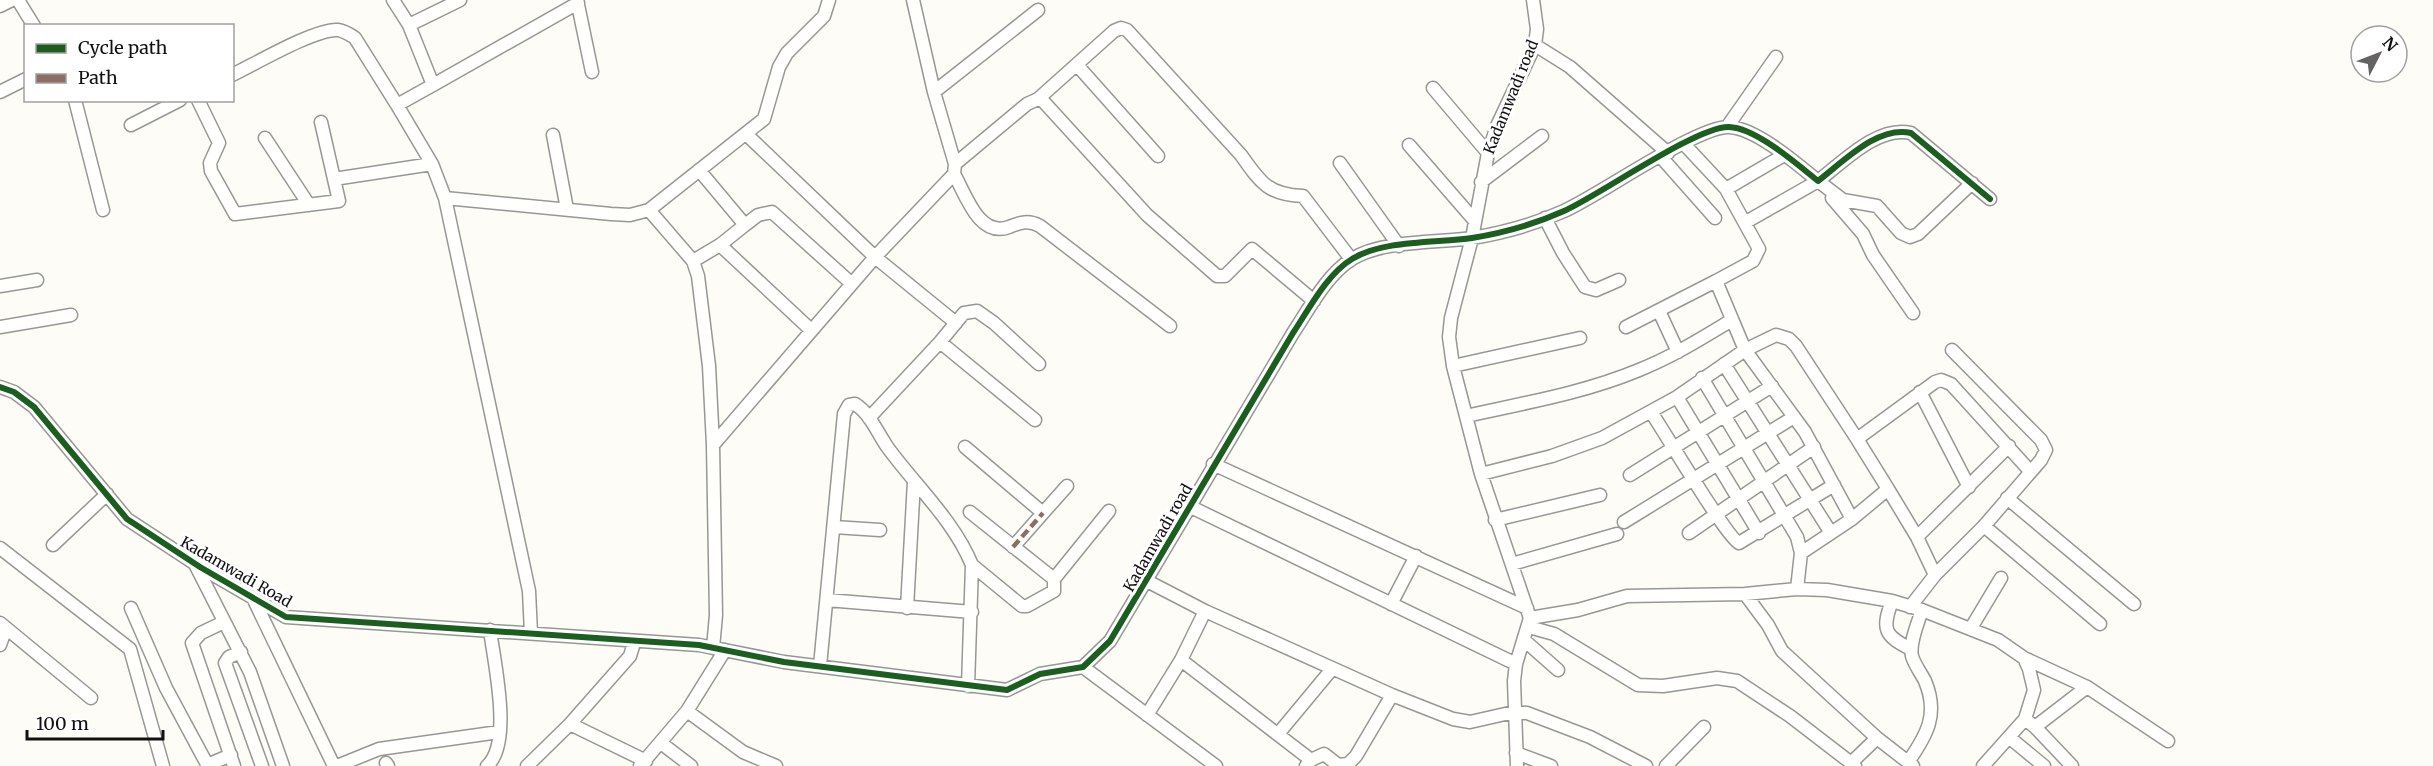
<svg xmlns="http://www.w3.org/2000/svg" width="2433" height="766" font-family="Merriweather,serif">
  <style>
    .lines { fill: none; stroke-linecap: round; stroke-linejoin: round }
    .minor-casing { stroke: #979795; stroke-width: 15 }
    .minor { stroke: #fffffe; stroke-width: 12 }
    .quiet { stroke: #8d6e63; stroke-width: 4.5; stroke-dasharray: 9 4.5; stroke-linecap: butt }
    .cycleway-casing { stroke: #fff; stroke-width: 10 }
    .cycleway { stroke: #1b5e20; stroke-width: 6 }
    .labels { text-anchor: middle; stroke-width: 6; stroke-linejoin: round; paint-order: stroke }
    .street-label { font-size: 15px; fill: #111; stroke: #fff }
  </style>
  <rect width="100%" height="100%" fill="#fdfcf7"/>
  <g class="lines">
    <g class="minor-casing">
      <path id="minor" d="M18,0L34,26
        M393,0L409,25L433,85L578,3
        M577,0L592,72
        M0,6L12,0
        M409,25L460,0
        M1535,45L1570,67L1668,153
        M1077,65L1158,156
        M232,75C255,64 316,28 338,30C345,31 349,34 355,38L397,105
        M433,85L397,105L432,164L445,198
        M1433,88L1488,153
        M0,92L26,79
        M934,92L1038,10
        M1038,99L1114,31L1121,28L1127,30L1241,155C1260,182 1268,195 1303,196L1351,259
        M75,100L103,210
        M198,100L219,143L210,163L211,171L235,214L339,201L334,179L432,164
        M321,122L334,179
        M131,125L180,100
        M1727,127L1776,57
        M746,134L875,257L956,323
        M553,135L567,209
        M265,138L309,205
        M1684,144L1726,189L1759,249L1753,261L1716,281L1745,350L1805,432L1852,519
        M1409,145L1475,221
        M1661,157L1715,218
        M1340,163L1399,246
        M955,164L1027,104L1038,99L1043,101L1147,215L1217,276H1225L1252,249L1314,301
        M954,174C966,195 979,238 1009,227C1021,222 1029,220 1040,226L1170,326
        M1818,181L1843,200L1877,206L1901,233L1910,237L1918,234L1972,183
        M1481,182L1542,136
        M1726,189L1784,155
        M1832,198L1863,234L1873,255L1913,313
        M649,210L693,261L698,276L709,366L713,445
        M1545,218L1563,253L1585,287L1596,290L1619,280
        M1746,222L1818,181
        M745,225L758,215L772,212L852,284
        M720,245L811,330
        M693,261L720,245L745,225L699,170
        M0,286L37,280
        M1659,311L1678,352
        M0,327L71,315
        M1626,327L1716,281
        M940,342L964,313L977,311L994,323L1039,364
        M1724,364L1831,533
        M1453,366L1580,338
        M1702,378L1797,537L1801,553
        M0,387L14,392L34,407L127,519L200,567L286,617L699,645L784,662L1007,690L1040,674L1083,667L1110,641L1293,333C1309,309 1327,274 1352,259C1382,240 1437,243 1472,238C1503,233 1535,224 1564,211C1600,195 1697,126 1729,127C1756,128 1797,164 1818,181C1843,162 1878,125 1911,133L1990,199
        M1920,392L1969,487
        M1677,397L1759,533
        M1651,412C1664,431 1727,538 1739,543L1834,485
        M1466,416C1524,403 1584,393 1639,370C1672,357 1702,338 1732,320
        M869,418L940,342L1035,420
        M965,447L1043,513L1067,486
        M1213,464L1527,608
        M1481,474L1552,456L1602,438L1677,397L1745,350L1776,335L1789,339L1796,346L1857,439
        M1630,475L1772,386
        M1888,489L1917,537
        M2007,498L2134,604
        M1191,507L1516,664
        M970,512L1054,579
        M1495,520L1600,495
        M1624,522L1794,417
        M1984,526L2100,624
        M834,527L880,530
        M1689,533L1814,447
        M53,545L107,494
        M1013,547L1043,513
        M0,548L130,649L163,766
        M195,564L250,672L283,766
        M1512,564L1617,534
        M972,565L1022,606H1027L1054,591V579L1109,511
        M1935,575L1917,537L2009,446
        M1147,581L1205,611L1181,660L1147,715
        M1797,589L1801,553L1852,519L1888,489L1857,439L1935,382L1941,380L1951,384L2030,471
        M1745,594L1768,625L1782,651L1877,738L1913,766
        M253,598L334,766
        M827,600L972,612
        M1892,601C1881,630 1885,636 1911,649
        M1391,604L1416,556
        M1910,607L1935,575L1984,526L2041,460L2046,450L2041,440L1952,350
        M131,608L166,688L208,766
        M907,608L914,481
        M1205,611L1392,695L1453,719L1470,722L1514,712L1527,713L1590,737L1646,766
        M1530,618L1578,610L1627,596L1745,594L1797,589L1827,590L1892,601L1922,610L1998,640L2024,658L2029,669L2034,690L2025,719L1983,766
        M224,622L201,633L192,643L234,766
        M0,623L91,698
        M1529,627L1554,634L1638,685L1663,686L1717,678L1737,681L1790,716L1855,766
        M1971,628L2001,578
        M531,633L529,591L445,198L611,214L630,215L649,210L764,119L779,67L787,53L824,16L829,0
        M1524,640L1558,670
        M0,645L6,628
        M713,648L716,615L713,445L875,257L954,174L955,164L934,92L913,0
        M241,652L229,657L225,663L262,766
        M2024,658L2087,687
        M1181,660L1311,760L1306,766
        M820,666L844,414L849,405L855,404C870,413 878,434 888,448C916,486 954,521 972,565L968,686
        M1083,667L1216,766
        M687,711L743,752L776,766
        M2025,719L2035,727L2087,687L2168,741
        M570,724L646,761
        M2035,727L2072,766
        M1278,734L1332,669
        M2010,738L2044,766
        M661,743L691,766
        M1516,753L1551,766
        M1311,760L1324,754L1338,765L1348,764L1356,756L1392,695
        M1908,762C1927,735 1939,714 1925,681C1921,673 1914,664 1912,656C1909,643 1918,623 1922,610
        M386,763L388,766
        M1851,763L1877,738
        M207,765L231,755
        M337,766L379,749L499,732
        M487,766C513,743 494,662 490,630
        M527,766L570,724L630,656L634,643
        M640,766L687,711L725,650
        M1517,766L1514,681L1516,664L1530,618L1481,474L1453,366L1449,337L1451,318L1472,238L1488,153L1497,126L1535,45L1537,29L1533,0
        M1666,766L1704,727"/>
    </g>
    <use href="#minor" class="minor"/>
    <path class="quiet" d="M1013,547L1043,513"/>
    <g class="cycleway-casing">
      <path id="cycleway" d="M0,387L14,392L34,407L127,519L200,567L286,617L699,645L784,662L1007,690L1040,674L1083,667L1110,641L1293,333C1309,309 1327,274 1352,259C1382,240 1437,243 1472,238C1503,233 1535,224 1564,211C1600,195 1697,126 1729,127C1756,128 1797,164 1818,181C1843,162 1878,125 1911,133L1990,199"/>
    </g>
    <use href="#cycleway" class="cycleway"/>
  </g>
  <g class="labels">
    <g class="street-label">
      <text transform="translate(1511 97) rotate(-68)" y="5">Kadamwadi road</text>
      <text transform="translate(1158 538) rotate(-60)" y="5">Kadamwadi road</text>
      <text transform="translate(236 572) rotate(30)" y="5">Kadamwadi Road</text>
    </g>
  </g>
  <rect x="24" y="24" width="210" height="78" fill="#ffffff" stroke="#a0a0a0" stroke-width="1.5"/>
  <rect x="36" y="44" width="30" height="9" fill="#1b5e20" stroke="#a0a0a0" stroke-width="1.5"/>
  <text x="78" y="54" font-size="18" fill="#111111">Cycle path</text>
  <rect x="36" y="74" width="30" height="9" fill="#8d6e63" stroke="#a0a0a0" stroke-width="1.5"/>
  <text x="78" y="84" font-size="18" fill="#111111">Path</text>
  <g transform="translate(2379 54) rotate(48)"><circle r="28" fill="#ffffff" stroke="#a0a0a0" stroke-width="1.5"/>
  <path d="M0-4.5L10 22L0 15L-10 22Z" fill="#646362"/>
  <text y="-9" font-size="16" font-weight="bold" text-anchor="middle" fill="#111111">N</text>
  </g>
  <path d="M27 730v9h136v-9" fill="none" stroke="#111111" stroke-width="3"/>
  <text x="36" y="730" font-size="18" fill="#111111" stroke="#ffffff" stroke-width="4.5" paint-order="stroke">100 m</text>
</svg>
